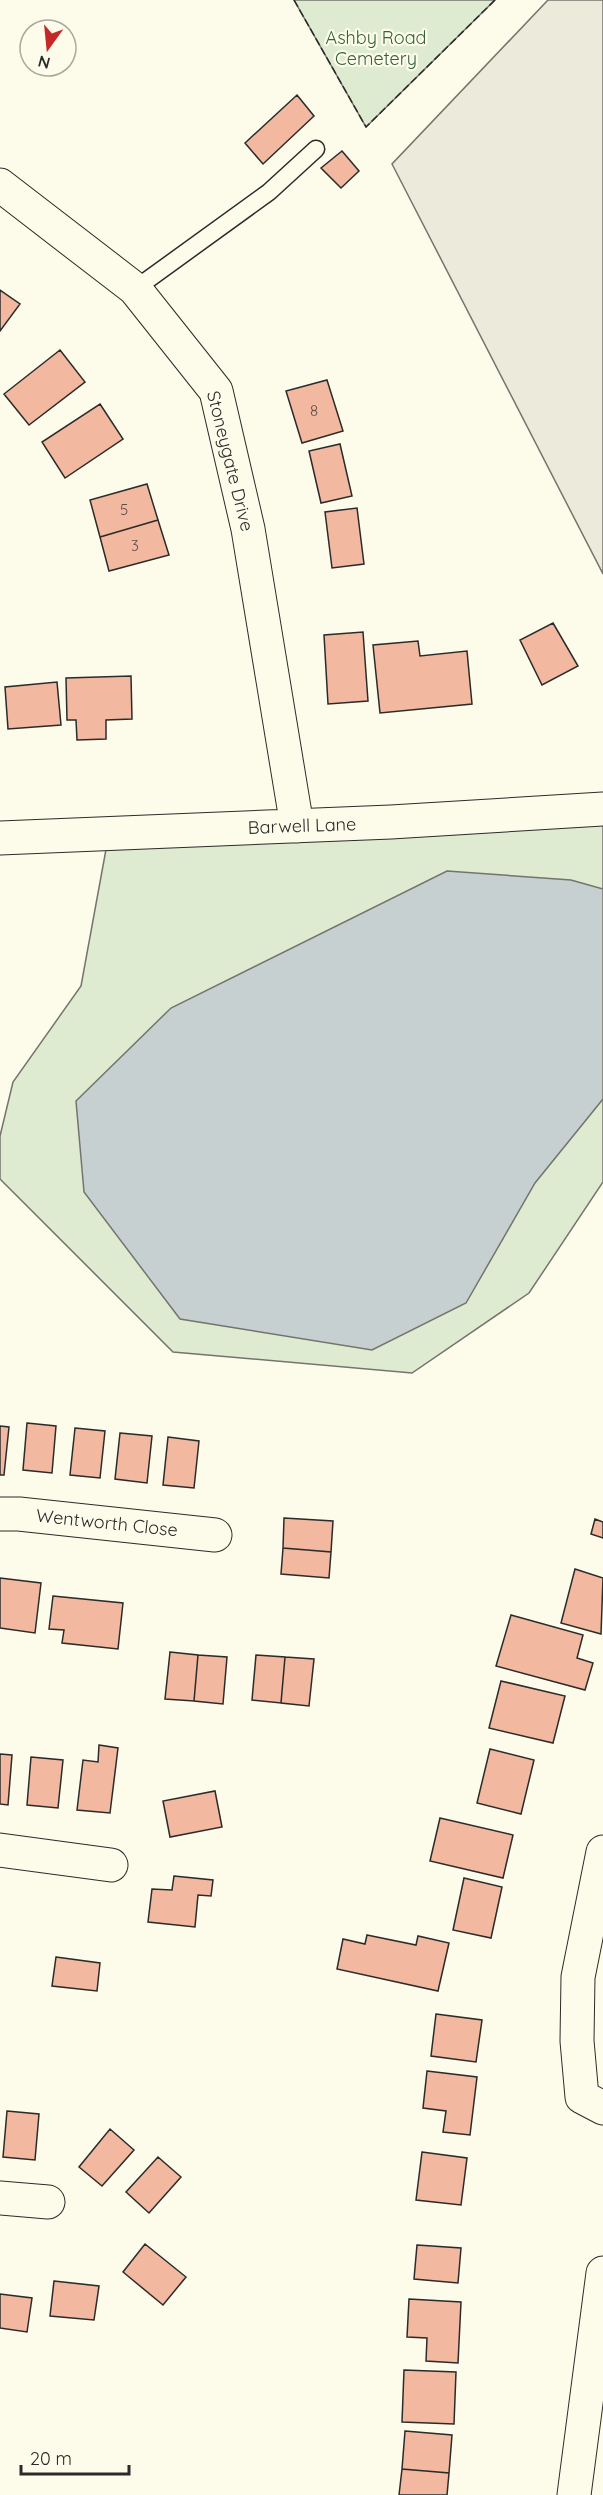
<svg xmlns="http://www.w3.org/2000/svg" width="603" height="2495" font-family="Quicksand,sans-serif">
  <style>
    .green { fill: #deebd1; stroke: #74746e; stroke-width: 1.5 }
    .parking { fill: #eceadb; stroke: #74746e; stroke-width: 1.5 }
    .water { fill: #c7d0d0; stroke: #74746e; stroke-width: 1.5 }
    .building { fill: #f2b8a0; stroke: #2b2b2b; stroke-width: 1.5 }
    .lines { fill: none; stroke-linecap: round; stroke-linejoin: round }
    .service-casing { stroke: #2b2b2b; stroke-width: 19 }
    .minor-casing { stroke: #2b2b2b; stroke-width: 35 }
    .secondary-casing { stroke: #2b2b2b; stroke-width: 35 }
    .service { stroke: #fdfbea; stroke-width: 16 }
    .minor { stroke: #fdfbea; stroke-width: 33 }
    .secondary { stroke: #fdfbea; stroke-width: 33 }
    .fence { stroke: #2b2b2b; stroke-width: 1.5; stroke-dasharray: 8 3; stroke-linecap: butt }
    .labels { text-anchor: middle; stroke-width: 4.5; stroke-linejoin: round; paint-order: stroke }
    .number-label { font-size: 15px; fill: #5d4e48 }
    .park-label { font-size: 18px; fill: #34623c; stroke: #fdfbea }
    .street-label { font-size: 18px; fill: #2b2b2b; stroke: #fdfbea }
  </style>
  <rect width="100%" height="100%" fill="#fdfbea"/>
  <path class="green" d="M294,0H495L366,127Z
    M603,808V1182L529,1293L412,1373L173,1352L0,1179V1136L13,1082L81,986L109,833Z"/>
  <path class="parking" d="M548,0H603V574L392,164Z"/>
  <path class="water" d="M447,871L571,880L603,889V1099L535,1183L466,1303L372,1350L180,1319L84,1192L76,1101L171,1008Z"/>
  <path class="building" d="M297,95L314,116L263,164L245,143Z
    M342,151L359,171L341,188L321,168Z
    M0,290L20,304L0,331Z
    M60,350L85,382L29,425L4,394Z
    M327,380L343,431L302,443L286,391Z
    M100,404L123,439L65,478L42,442Z
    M340,444L352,496L321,503L309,451Z
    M147,484L158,520L100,537L90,500Z
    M357,508L364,564L332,568L325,512Z
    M158,520L169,555L109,571L100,537Z
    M553,623L578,666L542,685L520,640Z
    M363,632L368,701L328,704L324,635Z
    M418,641L420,656L467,651L472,704L380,713L373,645Z
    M131,676L132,719L106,720V739L77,740L76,720H67L66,678Z
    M57,682L61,725L8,729L5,687Z
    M27,1423L56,1426L52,1473L23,1470Z
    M0,1426L9,1427L4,1475H0Z
    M75,1428L105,1431L100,1478L70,1475Z
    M120,1433L152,1436L147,1483L115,1479Z
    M168,1437L199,1441L194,1488L163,1485Z
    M284,1518L333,1521L331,1552L283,1548Z
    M595,1519L603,1522V1538L591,1534Z
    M283,1548L331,1552L329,1578L281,1574Z
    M575,1569L603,1578L601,1634L561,1623Z
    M0,1578L41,1583L35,1633L0,1628Z
    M53,1596L123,1603L118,1649L62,1643L64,1630L49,1629Z
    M511,1615L583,1635L577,1658L593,1663L585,1690L496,1666Z
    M170,1652L198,1655L194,1701L165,1699Z
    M198,1655L227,1657L223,1704L194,1701Z
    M256,1655L285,1657L281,1703L252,1700Z
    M285,1657L314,1659L309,1706L281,1703Z
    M501,1681L565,1696L553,1743L489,1728Z
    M99,1745L118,1748L110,1813L77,1810L83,1760L98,1762Z
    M490,1749L534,1760L521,1814L477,1803Z
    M0,1754L12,1755L8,1805L0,1804Z
    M31,1757L63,1760L58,1808L27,1805Z
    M215,1791L222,1827L170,1837L163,1801Z
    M440,1818L513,1835L503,1878L430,1861Z
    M174,1876L213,1880L211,1896L198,1895L195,1927L148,1922L152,1889L172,1890Z
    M464,1878L502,1887L491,1938L453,1930Z
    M367,1935L416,1945L418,1936L449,1943L438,1991L337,1969L343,1939L365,1944Z
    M56,1957L100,1963L97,1991L52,1986Z
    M436,2014L482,2020L476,2062L431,2056Z
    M427,2071L477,2077L470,2135L443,2132L446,2111L423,2108Z
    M7,2111L39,2114L35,2160L3,2157Z
    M110,2129L134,2150L102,2186L79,2167Z
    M422,2152L467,2158L461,2205L416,2200Z
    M158,2157L181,2177L149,2213L126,2192Z
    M145,2244L186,2277L163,2305L123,2272Z
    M417,2245L461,2248L458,2283L414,2279Z
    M54,2281L99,2286L94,2320L50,2316Z
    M0,2294L32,2298L27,2332L0,2328Z
    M409,2299L461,2302L458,2363L426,2361L427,2338L407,2337Z
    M404,2370L456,2372L454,2424L402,2422Z
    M405,2431L452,2435L449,2473L402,2469Z
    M402,2469L449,2473L447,2495H399Z"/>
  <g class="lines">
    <g class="service-casing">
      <path id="service" d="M135,289L269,192L316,149"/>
    </g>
    <g class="minor-casing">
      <path id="minor" d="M0,185L135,289L216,391L248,529L297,826
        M0,838L391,822L603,809
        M0,1514H19L215,1535
        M0,1850L111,1865
        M603,1852L578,1977L577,2041L582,2097L603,2108
        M0,2198L48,2202"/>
    </g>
    <g class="secondary-casing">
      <path id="secondary" d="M574,2495L603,2273"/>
    </g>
    <use href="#service" class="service"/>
    <use href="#minor" class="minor"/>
    <use href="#secondary" class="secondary"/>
    <path class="fence" d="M294,0L366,127L495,0"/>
  </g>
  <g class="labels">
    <g class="number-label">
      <text x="314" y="416">8</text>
      <text x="124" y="515">5</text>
      <text x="135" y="551">3</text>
    </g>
    <g class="park-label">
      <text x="376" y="44">Ashby Road<tspan x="376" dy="21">Cemetery</tspan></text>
    </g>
    <g class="street-label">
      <text transform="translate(230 461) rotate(76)" y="6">Stoneygate Drive</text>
      <text transform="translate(302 826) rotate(-2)" y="6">Barwell Lane</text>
      <text transform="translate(107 1523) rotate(6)" y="6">Wentworth Close</text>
    </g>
  </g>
  <g transform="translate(48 48) rotate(195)"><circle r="28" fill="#fdfbea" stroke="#a9a89e" stroke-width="1.5"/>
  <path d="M0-4.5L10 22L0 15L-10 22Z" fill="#c62828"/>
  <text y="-9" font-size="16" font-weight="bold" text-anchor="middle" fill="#2b2b2b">N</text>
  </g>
  <path d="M21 2465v9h108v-9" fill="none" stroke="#2b2b2b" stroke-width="3"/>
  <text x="30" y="2465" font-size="18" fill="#2b2b2b" stroke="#fdfbea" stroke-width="4.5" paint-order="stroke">20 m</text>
</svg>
